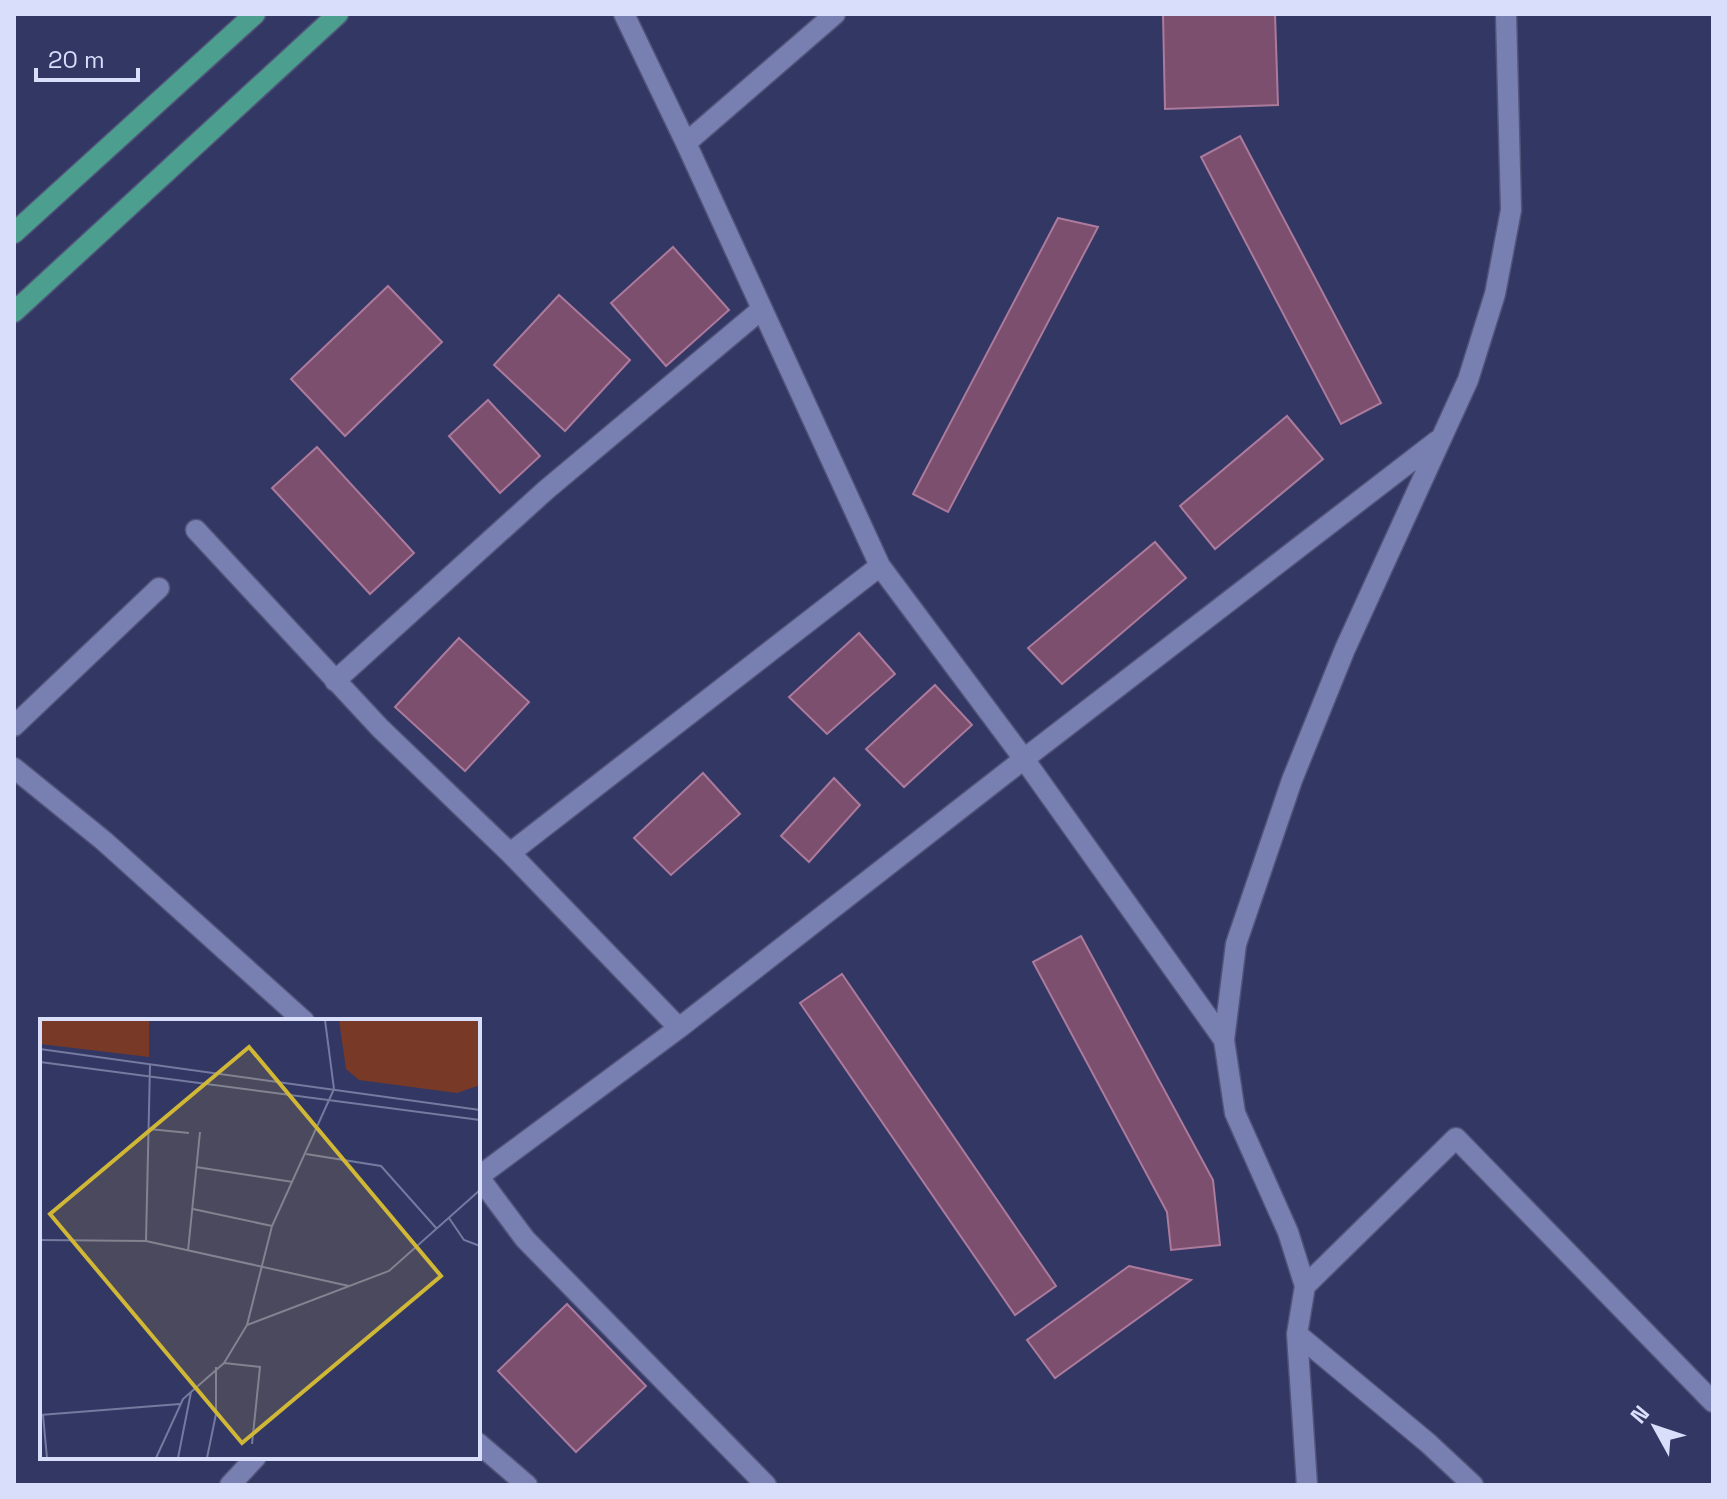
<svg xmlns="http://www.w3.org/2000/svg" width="1727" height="1499" font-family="'Space Grotesk',sans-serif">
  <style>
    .building { fill: #7c4f6f; stroke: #ab7a9c; stroke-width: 2 }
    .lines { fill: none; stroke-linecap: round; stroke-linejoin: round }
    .minor-casing { stroke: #515379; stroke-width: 23 }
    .major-casing { stroke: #515379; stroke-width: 23 }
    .minor { stroke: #787fb1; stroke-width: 20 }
    .major { stroke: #4c9f8e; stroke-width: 20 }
    .inset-road { fill: none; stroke: #757aa0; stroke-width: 2 }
    .view { fill: #d0b836; fill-opacity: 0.15; stroke: #d0b836; stroke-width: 4 }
    .inset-edge { fill: none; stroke: #d9defa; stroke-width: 4 }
  </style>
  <rect width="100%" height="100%" fill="#333764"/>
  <path class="building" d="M1163,14H1275L1278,105L1165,109Z
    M1240,136L1381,403L1341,424L1201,157Z
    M1058,218L1098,227L948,512L913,494Z
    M673,247L729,310L666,366L611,303Z
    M388,286L442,342L345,436L291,379Z
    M559,295L630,360L565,431L494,365Z
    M488,400L540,456L500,493L449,436Z
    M1287,416L1323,459L1215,549L1180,506Z
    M317,447L414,553L370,594L272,488Z
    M1155,542L1186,578L1062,684L1028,648Z
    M859,633L895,674L827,734L789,697Z
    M459,638L529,702L465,771L395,707Z
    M935,685L972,725L904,787L866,749Z
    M703,773L740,814L671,875L634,838Z
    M834,778L860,805L809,862L781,836Z
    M1081,936L1213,1180L1220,1245L1171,1250L1167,1212L1033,962Z
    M842,974L1056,1286L1015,1315L800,1003Z
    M1129,1266L1191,1280L1055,1378L1027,1340Z
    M567,1304L646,1386L576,1452L498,1371Z"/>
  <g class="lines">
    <g class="minor-casing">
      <path id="minor" d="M624,14L686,143L880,566L1024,759L1224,1040
        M686,143L835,14
        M196,530L380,728L510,853L679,1028
        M335,681L546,490L762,309
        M14,726L159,588
        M14,768L104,841L304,1021
        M510,853L880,566
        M478,1176L525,1239L766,1485
        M478,1177L679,1028L1024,759L1437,441
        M1305,1286L1456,1138L1713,1402
        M1297,1334L1428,1443L1473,1485
        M478,1443L527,1485
        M230,1485L256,1457
        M1307,1485L1297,1334L1305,1286L1288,1232L1235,1113L1224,1040L1236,944L1292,780L1345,649L1468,380L1495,294L1511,210L1506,14"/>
    </g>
    <g class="major-casing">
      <path id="major" d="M14,233L255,14
        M14,312L338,14"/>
    </g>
    <use href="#minor" class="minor"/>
    <use href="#major" class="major"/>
  </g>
  <g transform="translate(40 1019)">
    <rect width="440" height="440" fill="#333764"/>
    <path d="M0,1H109V38L0,25ZM299,1H440V66L417,74L319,61L306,50Z" fill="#783a26"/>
    <path class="inset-road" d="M0,30L440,91M0,43L440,101M109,110L149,114M266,135L341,147L397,210M156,148L253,163M153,190L232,207M409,199L424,221L440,227M0,221L106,222L309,267M106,222L110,46M148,232L160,113M207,306L232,207L294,70L285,1M184,344L220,348L212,425M0,396L140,385M3,396L7,439M116,439L143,380L184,344L207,306L349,252L440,171M138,439L151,373M167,439L176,395V348"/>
    <path class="view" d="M209,28L401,257L202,424L10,195Z"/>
    <rect width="440" height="440" class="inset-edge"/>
  </g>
  <rect width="1727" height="1499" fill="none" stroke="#d9defa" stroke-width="32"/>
  <g transform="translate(1655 1427) rotate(310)" stroke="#333764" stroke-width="6" paint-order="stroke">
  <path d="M0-6L14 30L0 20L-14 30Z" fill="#d9defa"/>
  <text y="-12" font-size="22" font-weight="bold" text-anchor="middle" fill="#d9defa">N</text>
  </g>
  <path d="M36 68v12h102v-12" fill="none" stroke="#d9defa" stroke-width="4"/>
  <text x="48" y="68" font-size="24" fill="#d9defa" stroke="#333764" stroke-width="6" paint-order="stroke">20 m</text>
</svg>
